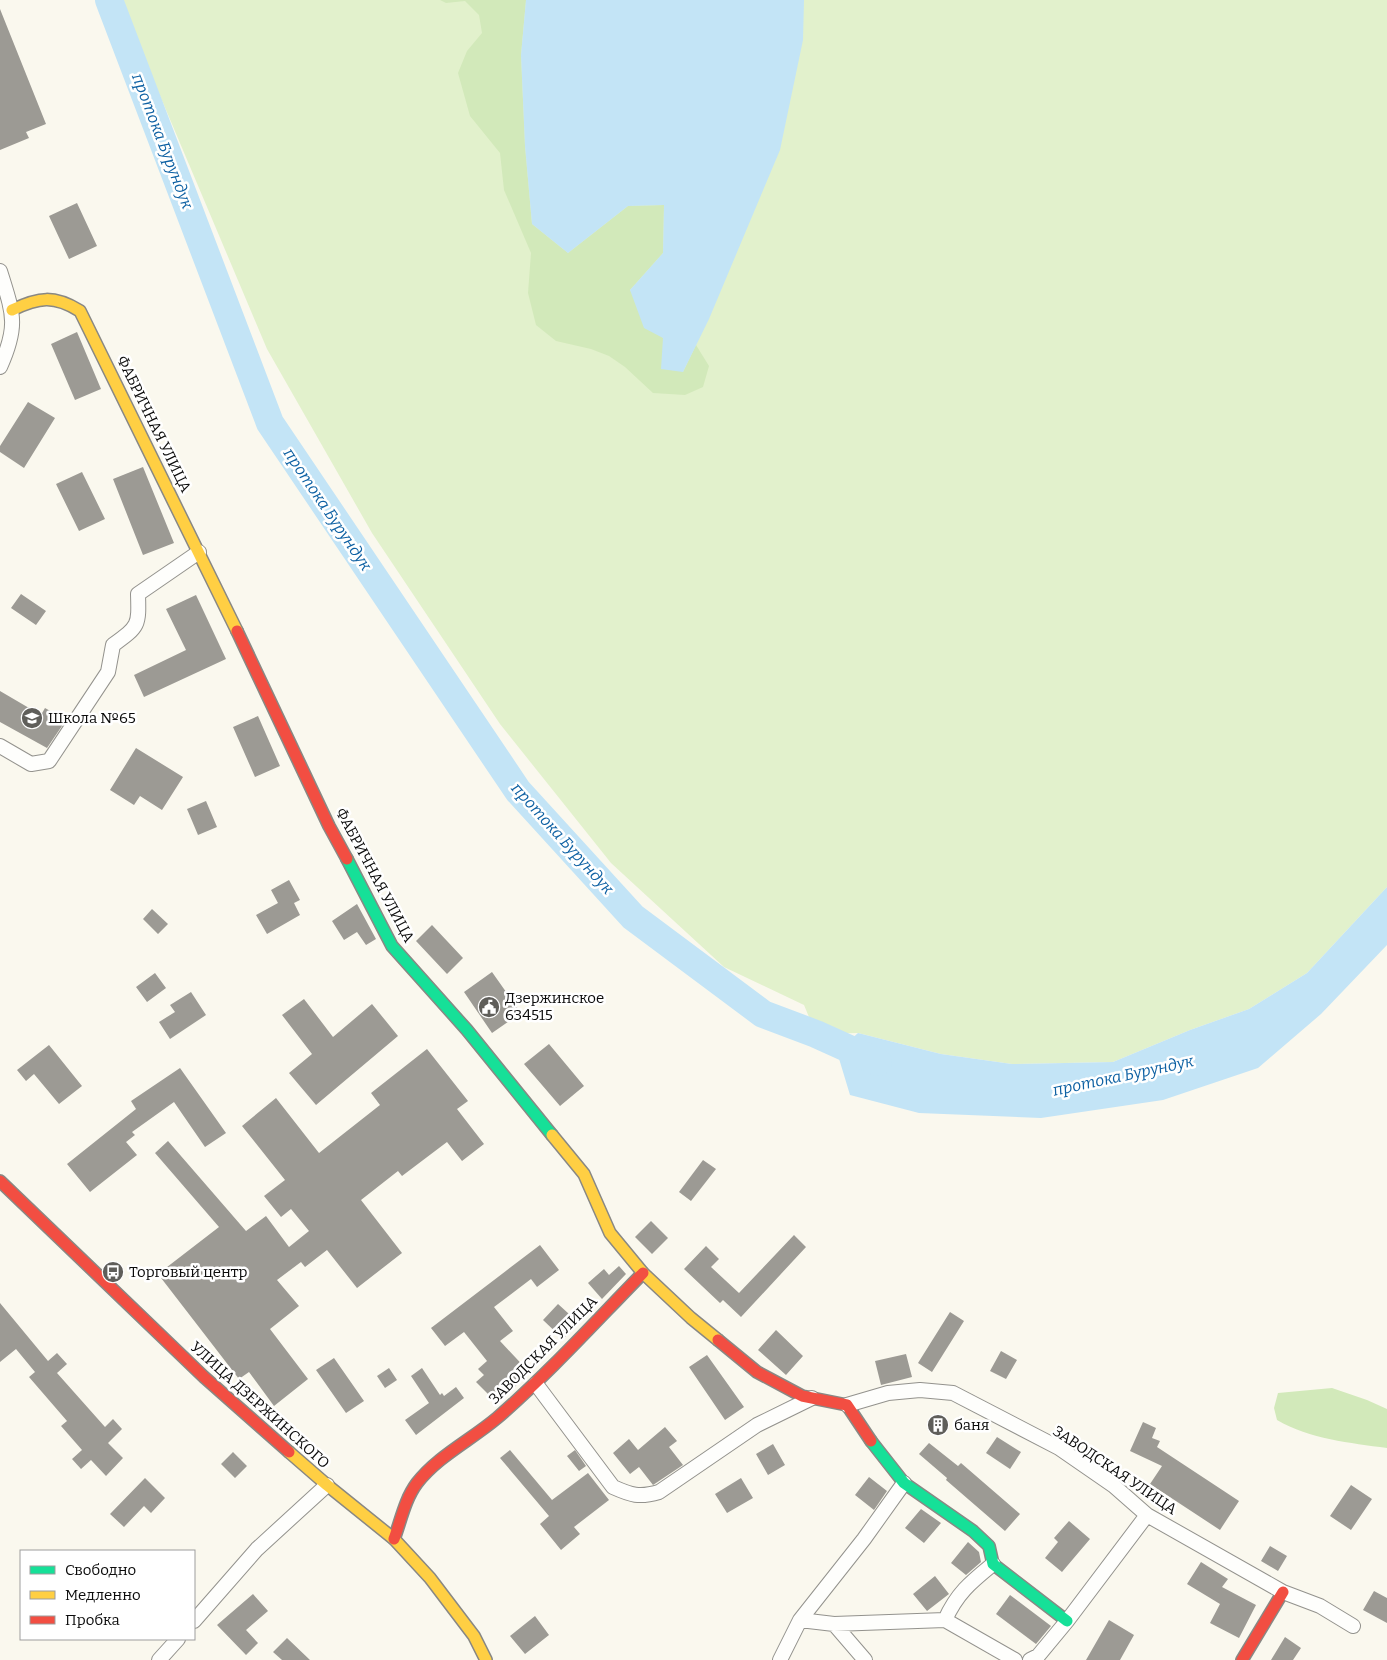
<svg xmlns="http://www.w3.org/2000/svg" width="1387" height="1660" font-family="Bitter,serif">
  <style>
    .green { fill: #e2f1cc }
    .forest { fill: #d2e9ba }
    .water { fill: #c3e4f6 }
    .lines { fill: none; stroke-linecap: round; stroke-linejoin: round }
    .river { stroke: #c3e4f6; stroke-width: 28 }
    .building { fill: #9c9a94 }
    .street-casing { stroke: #93928d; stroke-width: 16 }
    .fast-casing { stroke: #898884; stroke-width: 14 }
    .slow-casing { stroke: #898884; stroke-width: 14 }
    .jam-casing { stroke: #898884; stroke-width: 14 }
    .street { stroke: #fefefc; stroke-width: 14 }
    .fast { stroke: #16e098; stroke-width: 11 }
    .slow { stroke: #ffcf43; stroke-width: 11 }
    .jam { stroke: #f24e42; stroke-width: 11 }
    .labels { text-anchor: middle; stroke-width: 5; stroke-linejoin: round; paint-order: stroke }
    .street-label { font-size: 15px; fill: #0b0b0b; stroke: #fff }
    .poi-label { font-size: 15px; fill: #0b0b0b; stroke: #fff; text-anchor: start }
    .water-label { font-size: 16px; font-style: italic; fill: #0e61a3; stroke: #fff }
  </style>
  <rect width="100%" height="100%" fill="#faf8ee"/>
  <path class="green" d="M122,0H1387V887L1307,973L1249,1009L1190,1030L1113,1062L1012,1064L941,1054L858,1033L816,1034L804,1005L724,967L611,863L500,724L372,533L267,349L128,20Z"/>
  <path class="forest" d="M440,0H526L521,55L525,146L532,224L568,253L628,206L664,205L663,253L630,290L663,338L683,372L696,345L709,366L703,387L685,395L653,393L625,367L609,356L591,349L556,341L536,325L528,293L531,253L504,190L500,153L470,116L458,73L467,51L482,33L479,15L465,1L446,3Z
    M1332,1388L1367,1400L1387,1409V1448C1350,1443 1310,1439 1277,1420L1274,1408L1278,1393Z"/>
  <path class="water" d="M526,0H804L803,40L780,150L709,319L683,372L661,369L663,338L644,328L630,290L663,253L664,205L628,206L568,253L532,224L525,146L521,55Z
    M1387,887V945L1321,1014L1258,1068L1163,1100L1041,1118L919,1113L850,1095L837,1052L858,1033L941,1054L1012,1064L1113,1062L1190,1030L1249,1009L1307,973Z"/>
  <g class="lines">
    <path class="river" d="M109,0L270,423L518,791L633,917L763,1014L816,1034L878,1062"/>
  </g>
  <path class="building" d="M0,9L46,124L26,132L29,138L0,150Z
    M77,203L97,246L69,259L49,216Z
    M77,332L101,389L75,400L51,344Z
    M28,402L55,418L24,468L0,452V446Z
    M143,467L174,543L143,555L113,479Z
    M82,472L105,519L79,531L56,484Z
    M21,594L46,611L36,625L11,608Z
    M196,595L226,659L144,697L134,675L186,650L166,609Z
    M0,691L41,715L45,708L66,720L47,748L0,722Z
    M258,716L280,766L255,777L233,727Z
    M136,748L183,777L162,810L140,796L134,805L110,790Z
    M206,801L217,827L198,835L187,809Z
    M289,880L300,900L294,903L300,915L267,934L256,915L278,903L271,890Z
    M357,904L376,939L366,945L357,932L344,940L332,921Z
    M152,909L168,924L158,934L143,919Z
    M432,925L463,958L447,974L416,941Z
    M492,972L521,1013L492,1033L464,992Z
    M155,973L166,988L147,1002L136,987Z
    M191,992L206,1015L170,1039L159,1022L175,1012L170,1005Z
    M304,999L333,1037L372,1004L398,1036L316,1105L289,1073L312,1054L282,1015Z
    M549,1044L584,1086L560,1106L524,1064Z
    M49,1045L82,1086L59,1104L34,1074L26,1081L17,1070Z
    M427,1049L468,1101L457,1109L484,1144L462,1161L447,1142L402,1176L398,1171L361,1200L402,1253L357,1288L327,1250L305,1267L301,1262L277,1280L299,1306L270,1329L308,1379L274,1406L249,1372L239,1379L158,1274L219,1227L155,1153L168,1141L246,1231L266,1216L289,1247L309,1231L291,1209L281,1217L264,1196L285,1180L242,1126L276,1098L319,1153L380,1105L371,1093Z
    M180,1068L226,1133L205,1147L174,1102L132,1132L135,1135L126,1142L137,1155L90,1192L67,1164L136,1109L131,1101Z
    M703,1160L716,1169L691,1201L679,1192Z
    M651,1221L668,1238L652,1254L635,1237Z
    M794,1235L806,1247L741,1317L723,1300L720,1303L684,1269L706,1246L719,1259L711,1267L739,1293Z
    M540,1245L559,1270L537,1287L531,1279L494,1307L513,1331L500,1341L530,1373L497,1403L476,1382L484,1375L478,1369L487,1361L464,1332L445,1346L431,1328Z
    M619,1266L626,1274L602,1299L588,1283L604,1269L609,1275Z
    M0,1303L48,1361L57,1353L67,1364L57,1373L105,1427L113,1419L122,1429L108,1443L123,1458L106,1476L91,1460L81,1469L72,1459L82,1450L61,1426L67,1421L29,1377L35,1372L16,1349L0,1362Z
    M558,1304L579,1323L563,1339L543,1320Z
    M950,1312L964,1321L932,1372L918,1363Z
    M776,1330L803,1356L786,1375L758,1350Z
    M1001,1351L1017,1360L1006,1379L990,1371Z
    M906,1354L912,1377L881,1385L875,1361Z
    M707,1355L744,1407L725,1420L689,1367Z
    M334,1358L364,1401L346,1413L316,1370Z
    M389,1368L397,1380L385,1388L377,1376Z
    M422,1368L440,1395L442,1393L444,1396L456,1387L464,1398L416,1435L405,1420L429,1403L411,1376Z
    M1143,1422L1156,1428L1152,1438L1160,1441L1157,1447L1239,1501L1220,1530L1150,1484L1162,1466L1130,1451Z
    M665,1427L677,1441L669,1447L683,1465L653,1485L639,1467L630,1474L613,1453L629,1439L638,1450Z
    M997,1437L1021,1452L1010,1469L986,1453Z
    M929,1443L958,1466L961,1463L1020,1514L1005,1531L946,1480L947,1478L919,1454Z
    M773,1444L785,1465L768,1475L756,1454Z
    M510,1450L552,1500L588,1473L609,1500L574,1527L580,1534L561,1550L540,1524L549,1516L500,1458Z
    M575,1450L586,1466L579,1471L567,1456Z
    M233,1452L247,1466L235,1478L221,1464Z
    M869,1477L887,1491L874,1510L855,1495Z
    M145,1478L165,1498L151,1513L144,1506L124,1527L110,1514Z
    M741,1478L753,1498L727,1513L715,1494Z
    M1351,1485L1372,1499L1351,1530L1330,1516Z
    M921,1509L941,1523L924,1543L905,1528Z
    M1069,1521L1090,1539L1062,1572L1045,1558L1058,1542L1054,1538Z
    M968,1542L979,1552L981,1562L966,1575L951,1563Z
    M1270,1546L1287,1556L1278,1571L1261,1561Z
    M1201,1562L1228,1579L1222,1587L1256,1605L1239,1638L1210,1623L1220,1604L1187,1584Z
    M935,1576L949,1594L927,1611L913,1594Z
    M1374,1591L1387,1598V1623L1363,1610Z
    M253,1594L268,1611L246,1630L258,1643L246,1655L217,1625Z
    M1010,1595L1051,1626L1036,1644L996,1614Z
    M535,1616L549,1635L525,1654L510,1636Z
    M1109,1620L1134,1635L1120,1660H1086Z
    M1285,1637L1301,1648L1293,1660H1271Z
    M287,1638L310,1660H282L273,1652Z"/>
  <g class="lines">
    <g class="street-casing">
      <path id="street" d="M0,271C13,313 19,325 0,367
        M0,746L31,764L49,761L108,672L113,645C139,626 139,626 138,594L199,552
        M536,1384L613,1487C631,1495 639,1498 659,1492L757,1425L812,1398
        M847,1405L888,1393L920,1390L953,1393L1059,1448L1114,1486L1147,1515L1283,1592L1320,1606L1353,1626
        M800,1620L834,1624L945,1620L1015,1660
        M945,1620C957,1593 971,1582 993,1564
        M194,1621L257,1549L327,1485
        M834,1624L865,1660
        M159,1660L178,1639
        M780,1660L800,1620L864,1539L904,1483
        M1030,1660L1038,1656L1067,1621L1147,1515"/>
    </g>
    <g class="fast-casing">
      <path id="fast" d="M347,859L392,946L467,1030L552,1135
        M871,1441L904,1483L973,1531L989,1546L993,1564L1067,1621"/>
    </g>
    <g class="slow-casing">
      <path id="slow" d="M12,310C39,297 54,295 80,311L237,631
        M552,1135L584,1174L610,1233L643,1273L691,1318L718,1340
        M289,1452L327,1485L394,1539L430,1578L474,1636L486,1660"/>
    </g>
    <g class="jam-casing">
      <path id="jam" d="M237,631L329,826L347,859
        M0,1181L204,1377L289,1452
        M718,1340L757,1372L802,1396L847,1405L871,1441
        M394,1539C401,1520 405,1499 417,1483C438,1456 471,1440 497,1418C549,1373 595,1322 643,1273
        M1242,1660L1283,1592"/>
    </g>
    <use href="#street" class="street"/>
    <use href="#fast" class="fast"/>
    <use href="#slow" class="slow"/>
    <use href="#jam" class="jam"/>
  </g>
  <defs>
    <g id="school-disc" transform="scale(1.125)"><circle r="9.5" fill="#5f5e5a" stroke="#fff"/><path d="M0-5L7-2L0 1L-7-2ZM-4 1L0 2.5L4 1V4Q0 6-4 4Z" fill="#fff"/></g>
    <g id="civic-disc" transform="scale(1.125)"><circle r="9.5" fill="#5f5e5a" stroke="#fff"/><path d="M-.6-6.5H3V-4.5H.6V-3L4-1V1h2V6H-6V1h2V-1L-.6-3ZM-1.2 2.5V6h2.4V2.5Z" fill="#fff"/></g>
    <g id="bus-disc" transform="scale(1.125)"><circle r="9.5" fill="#5f5e5a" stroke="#fff"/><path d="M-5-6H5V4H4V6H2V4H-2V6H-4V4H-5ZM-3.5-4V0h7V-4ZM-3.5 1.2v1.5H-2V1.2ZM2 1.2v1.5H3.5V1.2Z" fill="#fff"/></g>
    <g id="building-disc" transform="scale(1.125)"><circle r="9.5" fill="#5f5e5a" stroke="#fff"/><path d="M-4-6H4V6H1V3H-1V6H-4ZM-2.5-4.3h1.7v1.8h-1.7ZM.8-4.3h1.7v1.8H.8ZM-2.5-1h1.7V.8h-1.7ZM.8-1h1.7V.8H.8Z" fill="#fff"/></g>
  </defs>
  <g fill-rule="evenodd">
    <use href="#school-disc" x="32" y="718"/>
    <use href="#civic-disc" x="489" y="1007"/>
    <use href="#bus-disc" x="113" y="1272"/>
    <use href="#building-disc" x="938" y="1425"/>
  </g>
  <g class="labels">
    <g class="street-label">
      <text transform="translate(154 424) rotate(64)" y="5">ФАБРИЧНАЯ УЛИЦА</text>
      <text transform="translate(375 875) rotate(62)" y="5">ФАБРИЧНАЯ УЛИЦА</text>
      <text transform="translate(543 1350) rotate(-45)" y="5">ЗАВОДСКАЯ УЛИЦА</text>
      <text transform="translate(260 1405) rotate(42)" y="5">УЛИЦА ДЗЕРЖИНСКОГО</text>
      <text transform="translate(1115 1470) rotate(34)" y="5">ЗАВОДСКАЯ УЛИЦА</text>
    </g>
    <g class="poi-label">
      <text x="48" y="723">Школа №65</text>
      <text x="505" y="1003">Дзержинское<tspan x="505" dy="17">634515</tspan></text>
      <text x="129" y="1277">Торговый центр</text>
      <text x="954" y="1430">баня</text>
    </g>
    <g class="water-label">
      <text transform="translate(163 141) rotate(69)" y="6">протока Бурундук</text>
      <text transform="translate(328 509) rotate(56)" y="6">протока Бурундук</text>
      <text transform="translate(563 838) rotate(48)" y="6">протока Бурундук</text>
      <text transform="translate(1123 1075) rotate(-12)" y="6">протока Бурундук</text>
    </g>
  </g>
  <rect x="20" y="1550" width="175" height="90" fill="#ffffff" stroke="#9d9d9d"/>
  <rect x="30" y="1566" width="25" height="8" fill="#16e098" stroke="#9d9d9d"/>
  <text x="65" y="1575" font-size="15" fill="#0b0b0b">Свободно</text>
  <rect x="30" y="1591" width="25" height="8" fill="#ffcf43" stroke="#9d9d9d"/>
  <text x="65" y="1600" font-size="15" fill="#0b0b0b">Медленно</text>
  <rect x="30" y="1616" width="25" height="8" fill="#f24e42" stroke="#9d9d9d"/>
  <text x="65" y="1625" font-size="15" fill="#0b0b0b">Пробка</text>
</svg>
